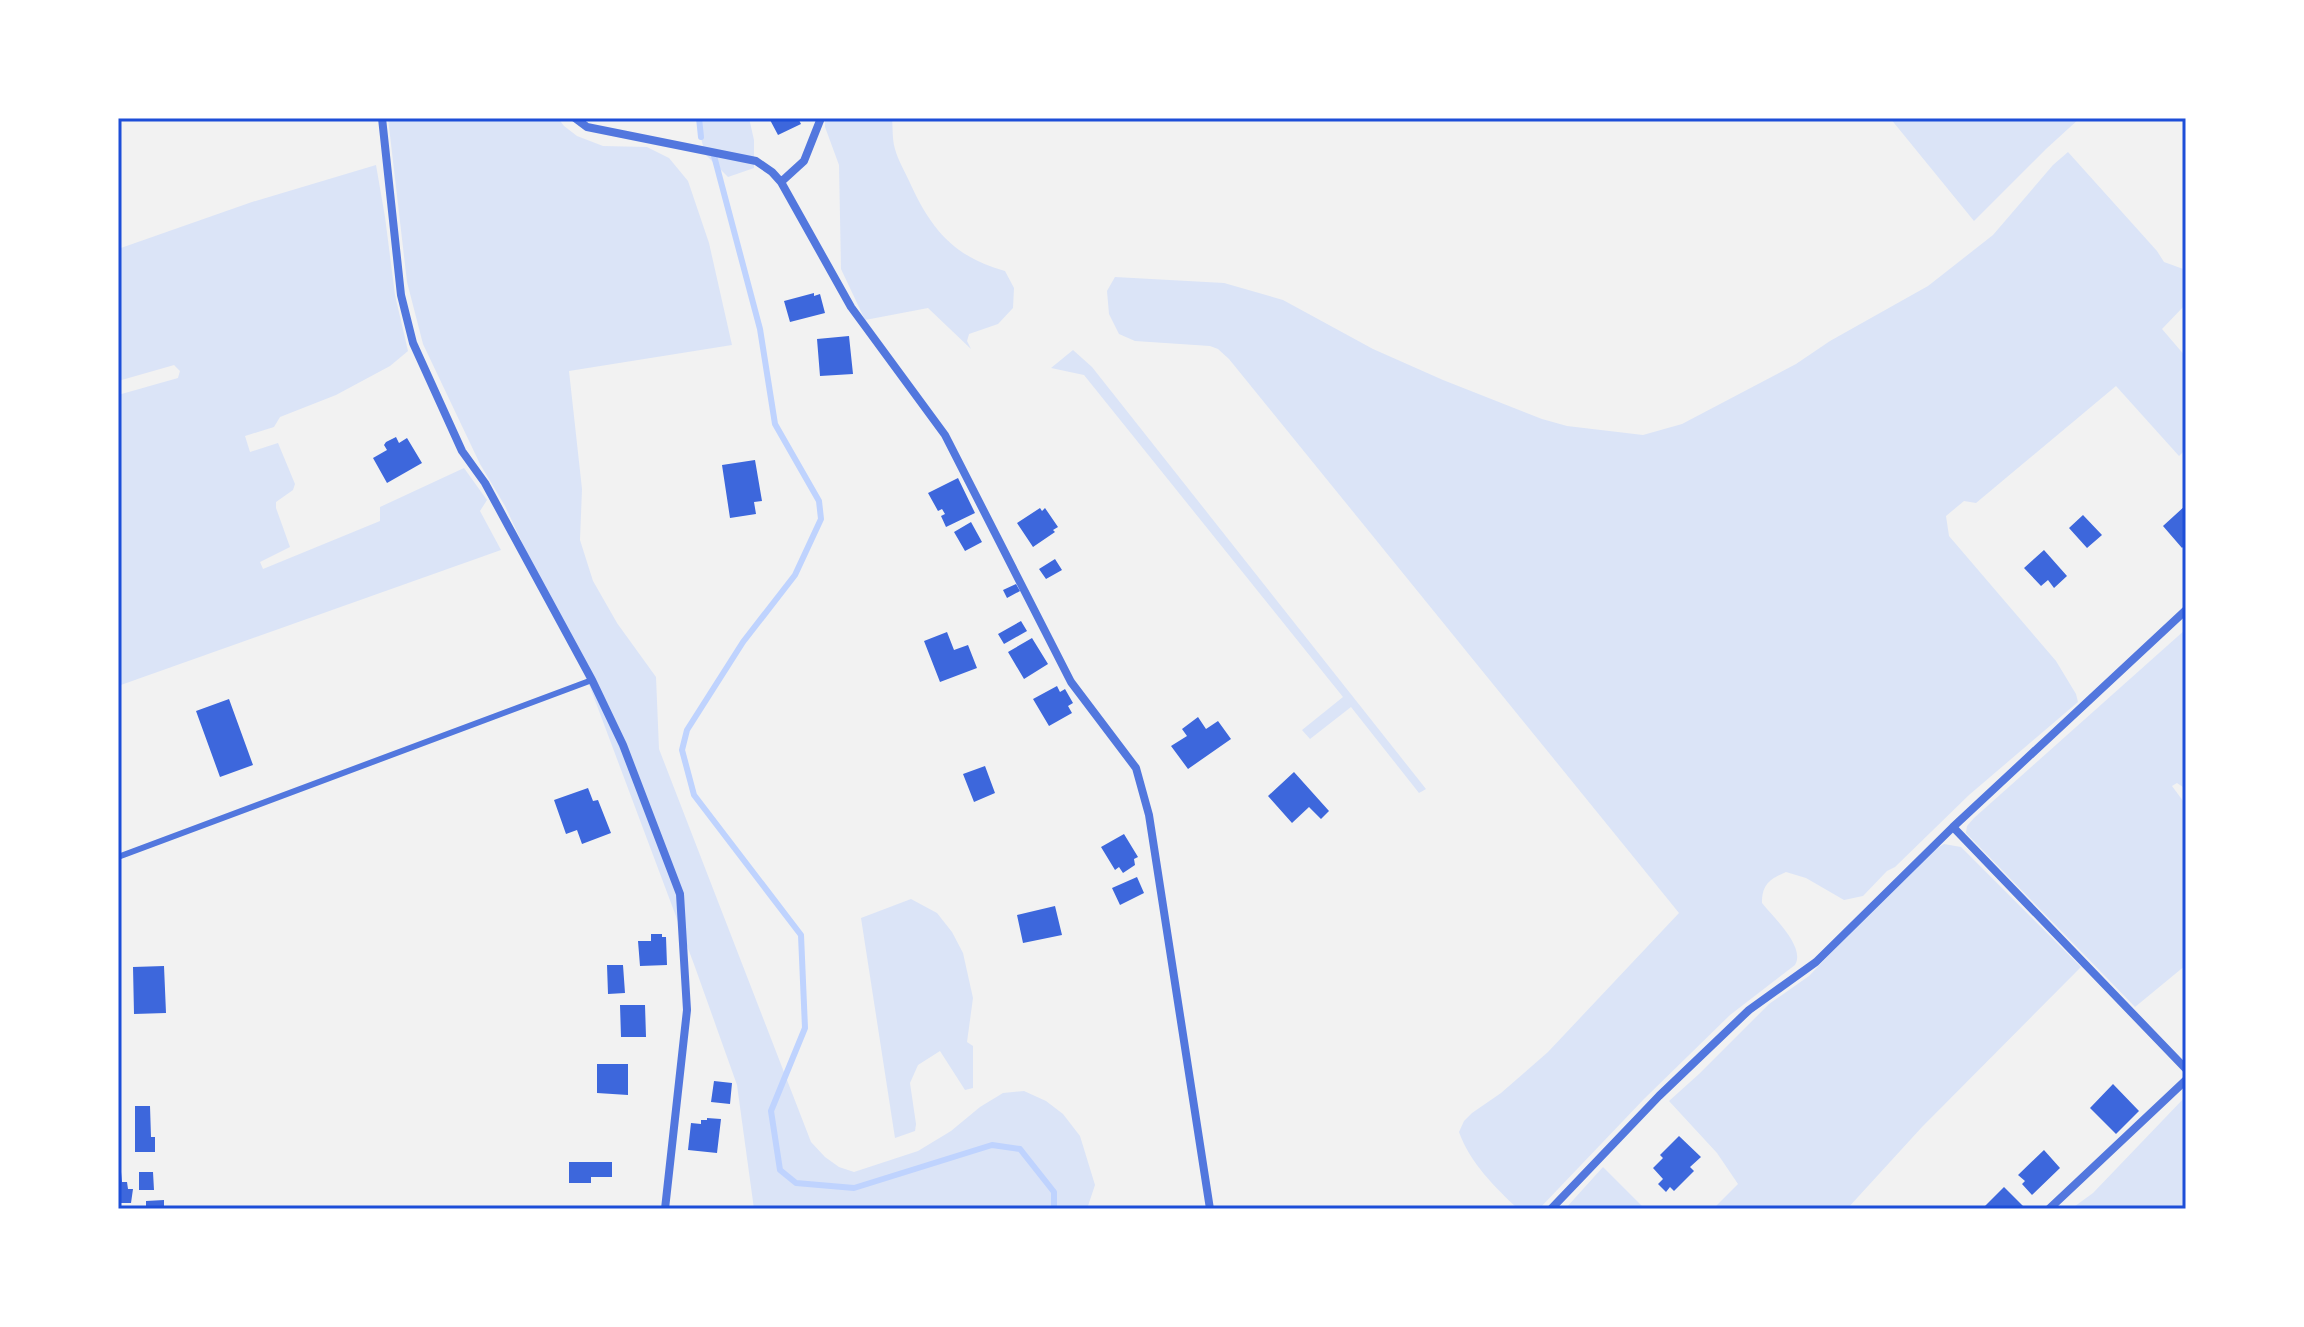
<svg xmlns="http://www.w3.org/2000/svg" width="2304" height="1327" font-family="Merriweather,serif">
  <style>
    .green { fill: #dbe4f7 }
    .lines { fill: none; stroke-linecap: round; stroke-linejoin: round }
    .stream { stroke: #bfd3fe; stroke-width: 6 }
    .building { fill: #3d67dc }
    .service { stroke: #5277de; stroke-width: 6 }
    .minor { stroke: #5277de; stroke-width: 8 }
    .neatline { fill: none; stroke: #1d4ed8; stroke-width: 3 }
  </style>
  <rect width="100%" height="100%" fill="#f2f2f2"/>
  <path class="green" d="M388,118H558L564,126L577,136L603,146L647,147L669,158L688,181L709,243L732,345L569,371L582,489L580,540L593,581L617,623L656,677L659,749L811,1142L825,1157L839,1167L854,1172L918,1151L951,1131L980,1107L1003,1093L1024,1091L1046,1101L1063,1114L1080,1136L1095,1185L1087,1209H754L737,1085L695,967L590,687L505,506L480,464L423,344L407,282Z
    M696,118H749L754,140V168L728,177L705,154Z
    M825,118H892C893,128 892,139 895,149C898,160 905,172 910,183C931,229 954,257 1005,271L1014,288L1013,308L998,324L969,334L967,341L971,349L928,308L865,320L841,269L839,165L825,127Z
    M1890,118H2080L2046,149L1974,221Z
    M2068,152L2157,251L2164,262L2186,270V304L2162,329L2186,357V449L2179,456L2116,386L1976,503L1964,501L1946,516L1949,536L2056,661L2076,694L2078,702L1969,795L1895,867L1887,871L1863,896L1844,900L1806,878L1786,872C1770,879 1762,884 1762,903C1773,917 1806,947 1795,965L1730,1015L1644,1099L1539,1209H1518C1495,1187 1470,1163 1459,1132L1464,1121L1472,1113L1501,1093L1548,1052L1679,913L1229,359L1218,349L1210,346L1135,341L1119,334L1109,314L1107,291L1115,277L1224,283L1283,300L1373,349L1443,380L1542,419L1567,426L1643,435L1682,424L1796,364L1830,341L1928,286L1993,235L2053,165Z
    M376,165L385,217L395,295L408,351L390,366L336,395L280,417L274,427L245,436L250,452L278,443L295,484L293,490L276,502V508L290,547L260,562L263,569L380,521V507L464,468L487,500L480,511L501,550L118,686V395L178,378L180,371L174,365L118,381V249L252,202Z
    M1073,350L1092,367L1426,789L1419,793L1351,707L1310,739L1302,730L1343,697L1084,375L1051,368Z
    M2186,629V789L2177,783L2172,786L2186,805V965L2135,1007L1966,833L1967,826L1974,818Z
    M1944,844L1961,847L2081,967L1922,1127L1847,1209H1713L1738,1184L1717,1153L1669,1101L1699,1074L1769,1004L1809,976L1877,905L1931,852Z
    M911,899L937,913L952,932L963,953L973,998L967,1042L973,1046V1088L965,1090L940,1051L918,1065L910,1083L916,1124L915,1131L895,1138L861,918Z
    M2186,1096V1209H2071L2093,1193Z
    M1603,1167L1645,1209H1565Z"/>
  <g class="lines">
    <path class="stream" d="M699,118L701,137
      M713,152L760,329L775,424L819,501L821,519L795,575L743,642L687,730L682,750L694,795L801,935L805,1028L771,1111L780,1170L796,1183L854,1188L992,1145L1020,1149L1054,1192V1209"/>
  </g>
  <path class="building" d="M769,118H798L801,124L778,135Z
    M814,293V296L820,294L825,313L790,322L784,301Z
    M849,336L853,374L820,376L817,339Z
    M396,437L399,443L407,438L422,463L387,483L373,458L387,450L384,445L386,442Z
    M755,460L762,501L754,502L756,514L730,518L722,465Z
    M958,478L975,513L946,527L941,516L945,514L942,509L938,511L928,493Z
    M2186,505V544L2182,548L2163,526Z
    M1040,508L1042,511L1045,508L1058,527L1053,530L1055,532L1033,547L1017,523Z
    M2083,515L2102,535L2087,548L2069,528Z
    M971,522L982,542L965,551L954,532Z
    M2044,550L2067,576L2054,588L2048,580L2041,586L2024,568Z
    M1055,559L1062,570L1046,579L1039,569Z
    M1016,584L1020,591L1007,598L1003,590Z
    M1021,621L1027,631L1004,644L998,634Z
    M947,632L954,650L968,645L977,668L940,682L924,641Z
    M1032,638L1048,664L1024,679L1008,652Z
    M1057,686L1060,692L1065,689L1073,703L1068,706L1072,713L1049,726L1033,699Z
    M229,699L253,765L220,777L196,711Z
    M1198,717L1206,729L1218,721L1231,739L1188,769L1171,746L1187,736L1182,729Z
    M985,766L995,793L974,802L963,774Z
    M1294,772L1329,811L1321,819L1309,807L1292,823L1268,796Z
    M588,788L593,801L598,800L611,833L582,844L577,830L566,834L554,800Z
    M1124,834L1138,857L1134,859L1135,865L1123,873L1119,867L1115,870L1101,847Z
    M1137,877L1144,893L1120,905L1112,888Z
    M1055,906L1062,935L1023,943L1017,915Z
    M651,934H662V937H666L667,965L640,966L638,941H651Z
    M607,965H623L625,993L608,994Z
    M164,966L166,1013L134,1014L133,967Z
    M620,1005H645L646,1037H621Z
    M597,1064H628V1095L597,1093Z
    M714,1081L732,1083L730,1104L711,1102Z
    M2113,1084L2139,1111L2116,1134L2090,1108Z
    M135,1106H150L151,1137H155V1152H135Z
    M707,1118L721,1119L717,1153L688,1150L691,1123L701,1124V1120H707Z
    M1679,1136L1701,1157L1690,1167L1694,1171L1674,1191L1670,1187L1666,1192L1658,1184L1663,1179L1653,1168L1663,1158L1660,1155Z
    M2044,1150L2060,1168L2032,1195L2022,1184L2025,1181L2018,1175Z
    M569,1162H612V1177H591V1183H569Z
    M118,1172H121L122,1182H127L128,1189H133L131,1203H118Z
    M139,1172H153L154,1190H139Z
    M2004,1187L2024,1207L2022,1209H1988L1985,1206Z
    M164,1200V1209H146V1201Z"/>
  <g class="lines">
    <path class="service" d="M118,857L592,680"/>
    <path class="minor" d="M382,118L401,295L413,343L462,451L485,483L592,680L623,745L680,894L687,1010L665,1209
      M575,118L587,127L756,161L772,172L781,182L851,307L945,435L1071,682L1136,768L1149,815L1210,1209
      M781,182L804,161L821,118
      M1953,827L2186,1069
      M1551,1209L1659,1096L1749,1010L1816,962L1953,827L2186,610
      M2049,1209L2186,1080"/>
  </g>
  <rect width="2304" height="1327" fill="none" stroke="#ffffff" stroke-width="240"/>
  <rect x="120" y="120" width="2064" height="1087" class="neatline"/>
</svg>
